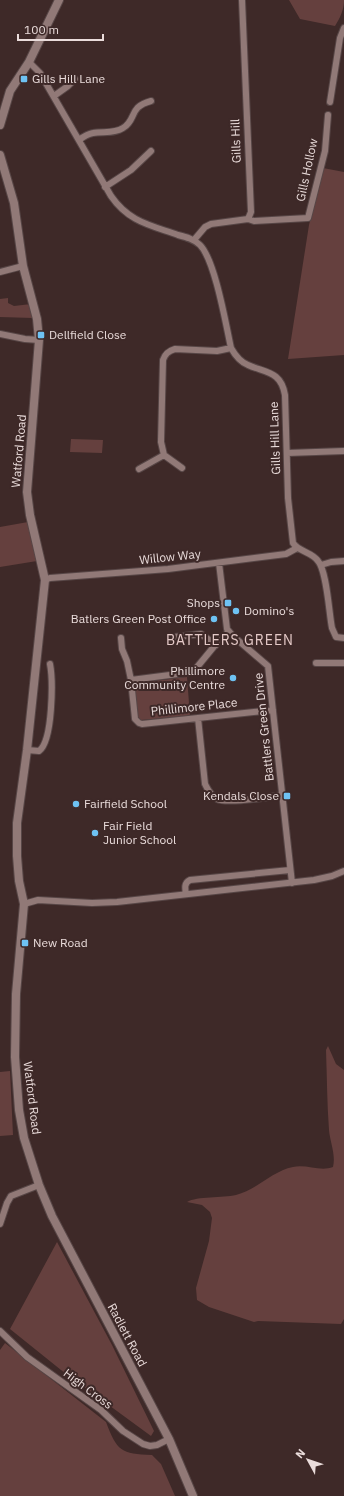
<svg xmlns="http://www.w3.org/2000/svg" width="344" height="1496" font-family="'IBM Plex Sans',sans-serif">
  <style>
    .green { fill: #65403e }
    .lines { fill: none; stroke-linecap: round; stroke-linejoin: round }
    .street-casing { stroke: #574646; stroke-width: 8 }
    .secondary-casing { stroke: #574646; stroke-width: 10 }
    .street { stroke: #917977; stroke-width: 6 }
    .secondary { stroke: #917977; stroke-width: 8 }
    .poi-dot { fill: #6ec2f3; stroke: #3e2928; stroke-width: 1.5 }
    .labels { text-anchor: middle; stroke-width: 4; stroke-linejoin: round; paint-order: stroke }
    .poi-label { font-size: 12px; fill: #eadcdb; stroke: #3e2928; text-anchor: start }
    .street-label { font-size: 12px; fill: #eadcdb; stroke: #3e2928 }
    .quarter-label { font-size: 14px; letter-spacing: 1px; fill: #e4c9c7; stroke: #3e2928 }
  </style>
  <rect width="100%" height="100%" fill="#3e2928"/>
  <path class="green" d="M289,0H344C344,10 340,18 335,26L300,19Z
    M323,168L344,172V355L288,359L309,225Z
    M8,298V303L14,306L31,304L33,318L0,317V299Z
    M71,439L103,440L102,453L70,452Z
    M28,522L37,561L0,567V527Z
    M187,677L190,716L141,720L137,717L135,687L137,683Z
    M328,1046L336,1064L344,1070V1319L341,1324L258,1321L254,1322L209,1307L197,1300L196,1288L209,1241L212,1218L210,1212L202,1205L187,1202C197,1196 223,1198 236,1195C257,1190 272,1171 293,1167C307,1164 320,1172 333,1167C336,1155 330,1142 329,1130C327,1104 327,1077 326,1050Z
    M10,1071L13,1135L0,1136V1072Z
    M57,1242L112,1345L154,1431L151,1436L61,1370L10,1329Z
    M5,1343L106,1422C117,1451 121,1454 152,1455L161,1464L175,1496H0V1350Z"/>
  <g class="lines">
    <g class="street-casing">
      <path id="street" d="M242,0L251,212L248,219
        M29,62L40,73L111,196C129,222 150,225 178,235C186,237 194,239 200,245C215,260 226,325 231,348C235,355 240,362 248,365C266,373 281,371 285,395L288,498L293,543C299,552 312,552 318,561C327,571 329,614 332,628L336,637L344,638
        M54,96L68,86L75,79
        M330,102L340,38L344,28
        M79,140C83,137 87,134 93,133C103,131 114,134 123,128C137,120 128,107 151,101
        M105,187L131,170L151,151
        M248,219L254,221L308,218L325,151L328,115
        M194,240L205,227L211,224L248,219
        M0,272L23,266
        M0,334L25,339L39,340
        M287,453L344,451
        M182,468L164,455L161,442L163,360C165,354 168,351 175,349L217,351L231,348
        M139,469L164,455
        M219,563L227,629L233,636L268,666L292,883
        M321,565L331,562L344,561
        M45,580L50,578L168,569L286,554L297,548
        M229,632L221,638L193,672L131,680L135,719L139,723L142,724L273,710
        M175,637L201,634L216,645
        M121,638L122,649L127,661L131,680
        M316,663H344
        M198,718L205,784C208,790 211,796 217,799C227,804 269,797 282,795
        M27,750L39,751C53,741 53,680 50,664
        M186,894C185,888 184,883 190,880L290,870
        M24,904L38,900L92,903L117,902L314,880L332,876L344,871
        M0,1224L7,1203L11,1196L39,1185
        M0,1331L27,1357L101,1410L123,1431L143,1444L150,1446L157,1445L169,1439"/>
    </g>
    <g class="secondary-casing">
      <path id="secondary" d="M0,125L10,91L29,62L59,0
        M0,155L14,203L23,266L37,319L39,340L27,492L30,515L45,580L27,750L17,823V856L19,881L24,904L16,994L15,1057L19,1110L24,1138L39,1185L52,1216L169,1439L193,1496"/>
    </g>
    <use href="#street" class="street"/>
    <use href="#secondary" class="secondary"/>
  </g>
  <g class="poi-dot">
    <rect x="20" y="75" width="8" height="8" rx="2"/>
    <rect x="37" y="331" width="8" height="8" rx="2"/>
    <rect x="224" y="599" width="8" height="8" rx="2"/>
    <circle cx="236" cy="611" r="4"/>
    <circle cx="214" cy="619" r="4"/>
    <circle cx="233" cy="678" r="4"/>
    <rect x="283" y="792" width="8" height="8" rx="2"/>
    <circle cx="76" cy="804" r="4"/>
    <circle cx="95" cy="833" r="4"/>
    <rect x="21" y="939" width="8" height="8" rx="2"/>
  </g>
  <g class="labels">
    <g class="poi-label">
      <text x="32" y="83">Gills Hill Lane</text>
      <text x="49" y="339">Dellfield Close</text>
      <text x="220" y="607" text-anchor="end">Shops</text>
      <text x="244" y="615">Domino's</text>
      <text x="206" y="623" text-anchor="end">Batlers Green Post Office</text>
      <text x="225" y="675" text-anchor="end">Phillimore<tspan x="225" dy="14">Community Centre</tspan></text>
      <text x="279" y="800" text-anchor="end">Kendals Close</text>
      <text x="84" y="808">Fairfield School</text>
      <text x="103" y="830">Fair Field<tspan x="103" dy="14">Junior School</tspan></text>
      <text x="33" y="947">New Road</text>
    </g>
    <g class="street-label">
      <text transform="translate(236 141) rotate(-92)" y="4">Gills Hill</text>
      <text transform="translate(307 170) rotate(-78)" y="4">Gills Hollow</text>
      <text transform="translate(275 438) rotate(-92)" y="4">Gills Hill Lane</text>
      <text transform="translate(19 451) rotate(-85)" y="4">Watford Road</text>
      <text transform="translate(170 557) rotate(-6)" y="4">Willow Way</text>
      <text transform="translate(194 707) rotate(-6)" y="4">Phillimore Place</text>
      <text transform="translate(264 727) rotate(-96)" y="4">Battlers Green Drive</text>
      <text transform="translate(32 1098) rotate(83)" y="4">Watford Road</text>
      <text transform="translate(127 1335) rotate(62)" y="4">Radlett Road</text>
      <text transform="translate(88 1389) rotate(37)" y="4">High Cross</text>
    </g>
    <g class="quarter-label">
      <text x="230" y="645">BATTLERS GREEN</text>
    </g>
  </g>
  <g transform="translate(308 1460) rotate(310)" stroke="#3e2928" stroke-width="3" paint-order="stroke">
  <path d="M0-3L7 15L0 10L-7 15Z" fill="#eadcdb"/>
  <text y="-6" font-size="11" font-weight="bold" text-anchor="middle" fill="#eadcdb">N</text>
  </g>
  <path d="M18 34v6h85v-6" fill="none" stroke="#eadcdb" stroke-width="2"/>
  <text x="24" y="34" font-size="12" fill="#eadcdb" stroke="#3e2928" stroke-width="3" paint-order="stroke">100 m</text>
</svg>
